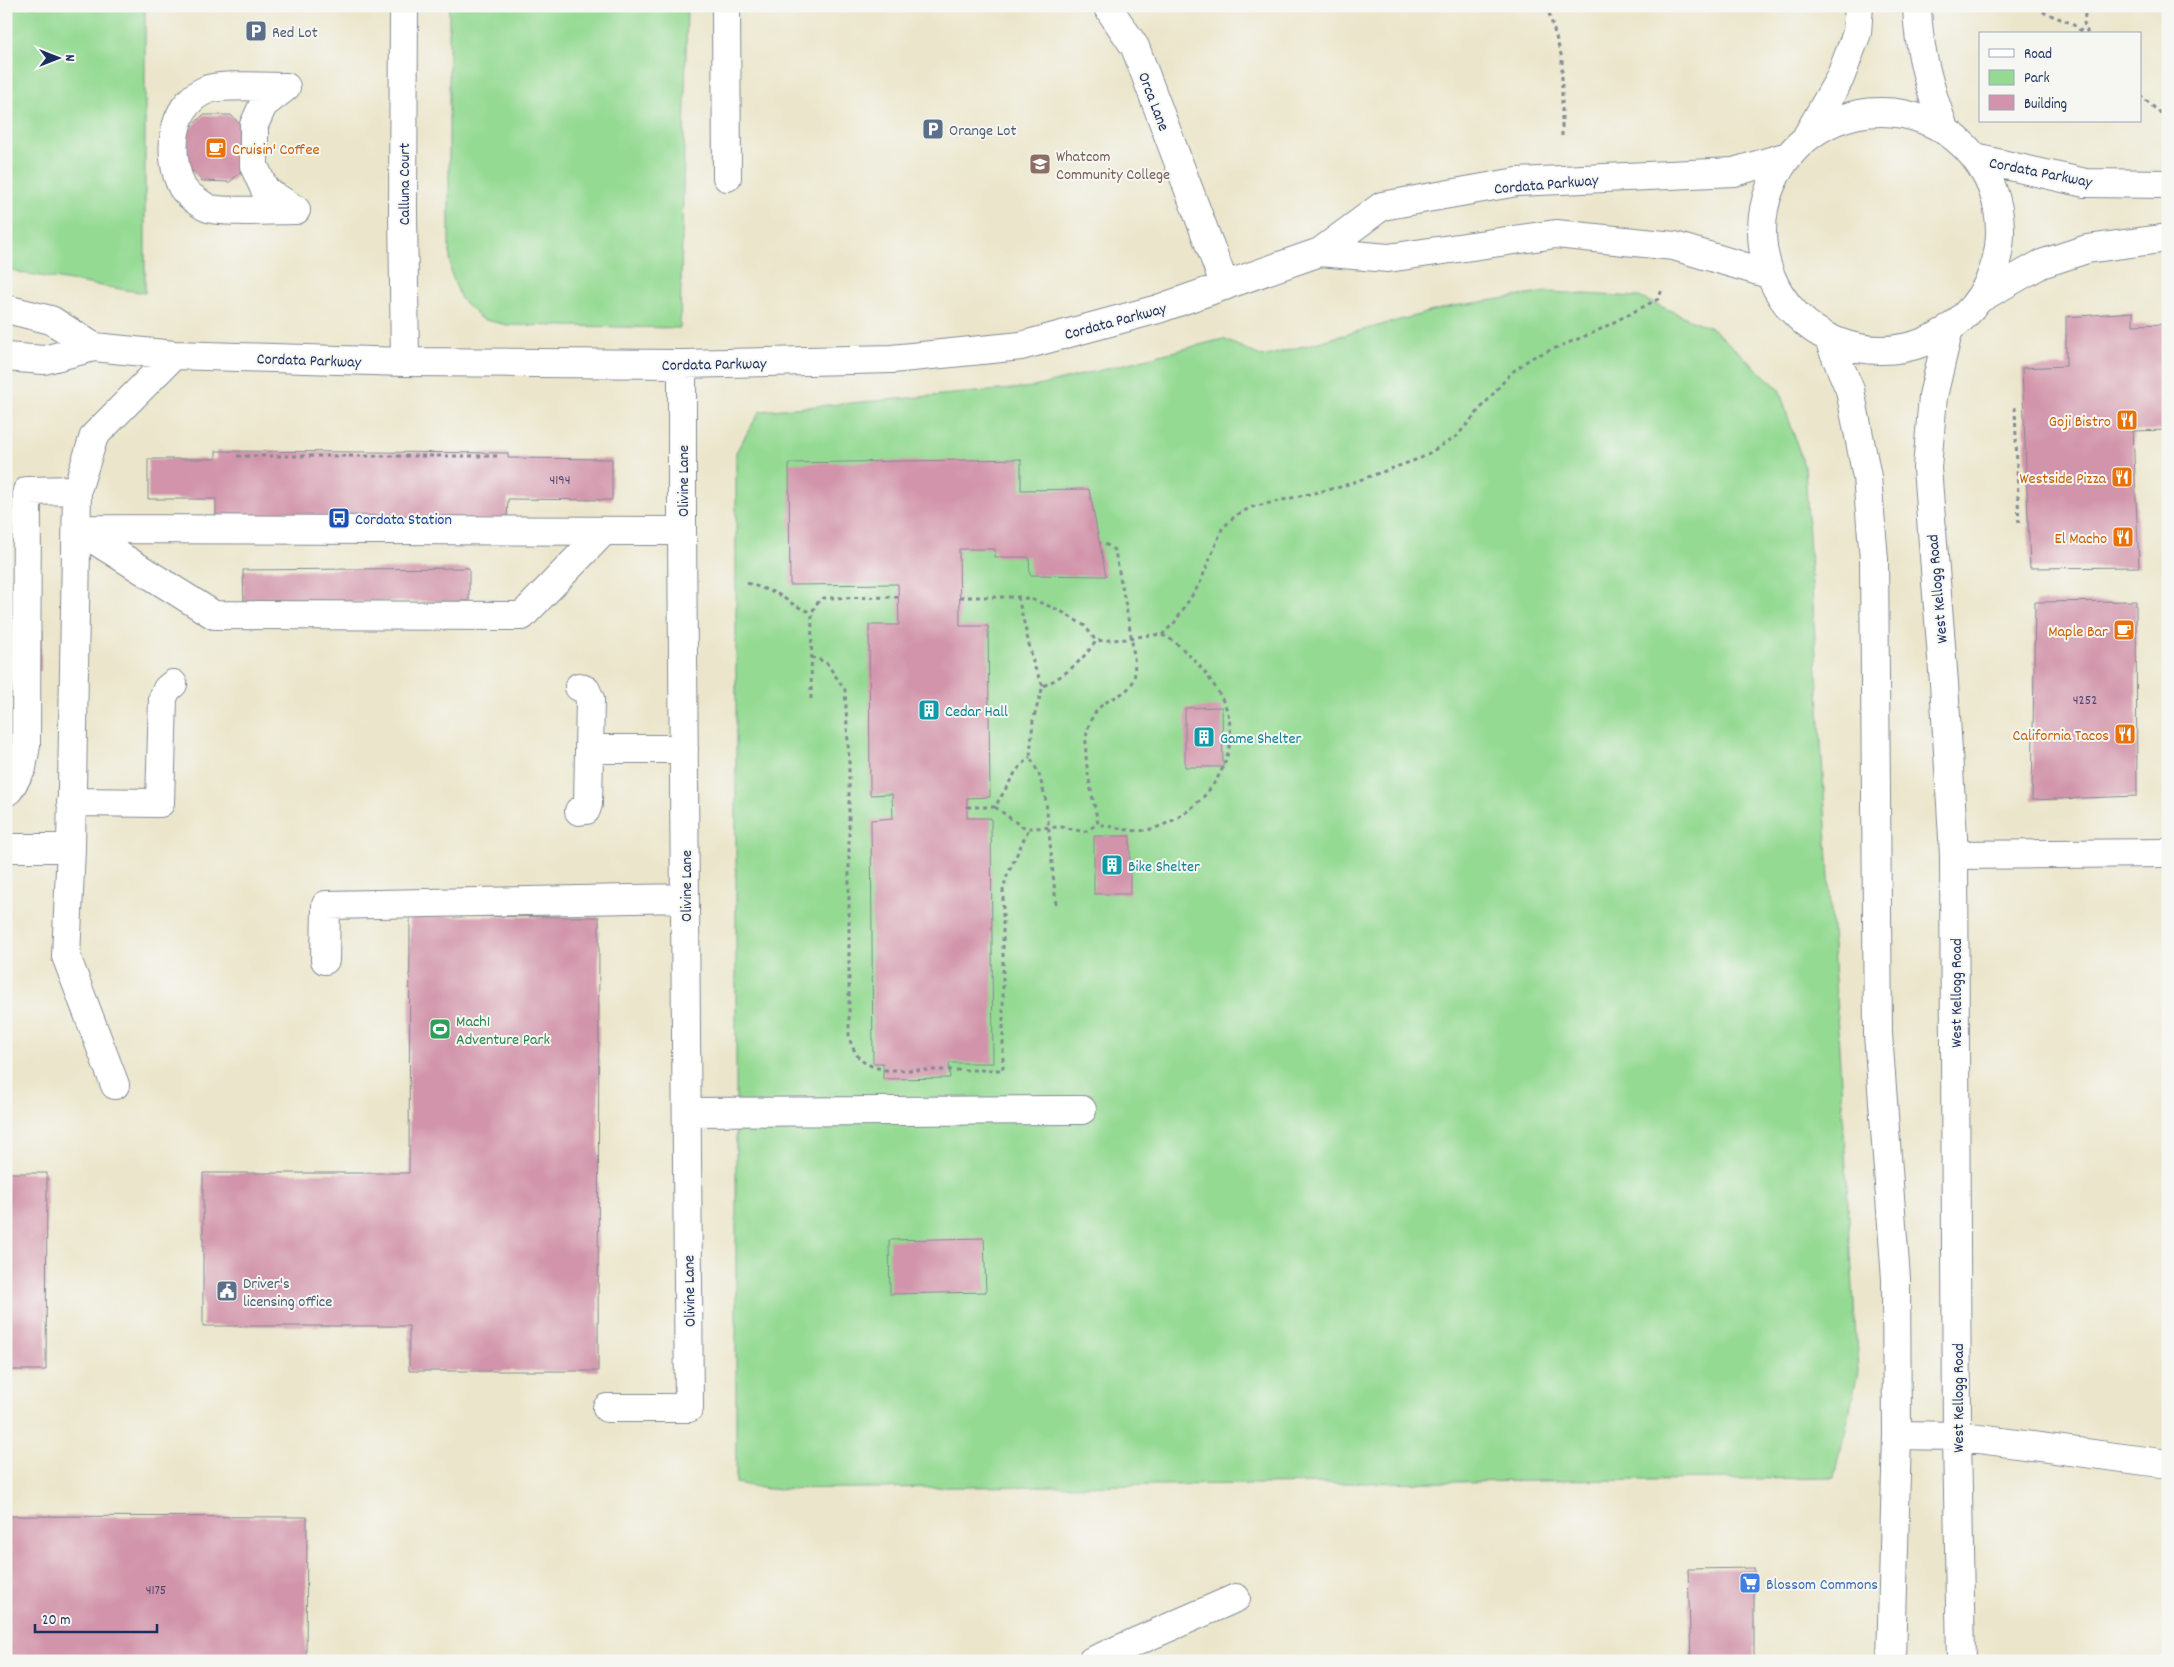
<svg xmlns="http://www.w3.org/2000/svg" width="2174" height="1667" font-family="Dekko,sans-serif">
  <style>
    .green { fill: #94da93; stroke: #588478 }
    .building { fill: #d294aa }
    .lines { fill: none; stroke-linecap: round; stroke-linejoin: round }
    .minor-casing { stroke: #838a94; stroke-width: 30 }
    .path { stroke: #838a94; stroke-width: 3; stroke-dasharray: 4 4; stroke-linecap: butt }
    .minor { stroke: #fff; stroke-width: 28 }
    .labels { text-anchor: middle; stroke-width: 4; stroke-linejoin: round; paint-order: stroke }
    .number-label { font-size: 14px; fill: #494871 }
    .service-label { font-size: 16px; fill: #4e5e75; stroke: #f6f6f2; text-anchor: start }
    .street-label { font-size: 16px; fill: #1b2f5e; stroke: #f6f6f2 }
    .food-label { font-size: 16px; fill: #c56008; stroke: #f6f6f2; text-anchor: end }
    .education-label { font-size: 16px; fill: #785e54; stroke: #f6f6f2; text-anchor: start }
    .transit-label { font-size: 16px; fill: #164399; stroke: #f6f6f2; text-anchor: start }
    .culture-label { font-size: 16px; fill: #0d838f; stroke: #f6f6f2; text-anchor: start }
    .leisure-label { font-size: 16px; fill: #27864d; stroke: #f6f6f2; text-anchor: start }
    .shop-label { font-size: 16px; fill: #366cbe; stroke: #f6f6f2; text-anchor: start }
  </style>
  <rect width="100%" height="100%" fill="#f6f6f2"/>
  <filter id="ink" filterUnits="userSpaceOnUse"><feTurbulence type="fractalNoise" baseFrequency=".02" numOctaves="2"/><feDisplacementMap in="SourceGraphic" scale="10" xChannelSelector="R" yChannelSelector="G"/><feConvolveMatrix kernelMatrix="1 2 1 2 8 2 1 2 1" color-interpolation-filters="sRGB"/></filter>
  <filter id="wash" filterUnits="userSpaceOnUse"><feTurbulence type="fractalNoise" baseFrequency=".0096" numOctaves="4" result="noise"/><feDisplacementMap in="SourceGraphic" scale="20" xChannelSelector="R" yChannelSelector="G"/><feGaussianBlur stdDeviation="1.12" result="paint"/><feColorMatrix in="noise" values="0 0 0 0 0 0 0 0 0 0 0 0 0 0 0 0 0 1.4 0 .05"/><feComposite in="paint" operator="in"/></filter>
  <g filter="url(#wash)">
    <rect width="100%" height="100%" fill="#ebe6cb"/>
    <path class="green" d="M6,6H145V293L22,273L6,268Z
      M449,6H687L680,328L508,325L481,319L461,299L451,273L449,246Z
      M1547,292L1639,297L1713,329L1779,389L1805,469L1858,1372L1835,1478L768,1489L736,1483V452L760,411L1034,387L1223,339L1263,357L1448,307Z"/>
    <g id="blocks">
      <path class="building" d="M203,115H231L250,135V162L230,182L202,181L183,161L184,134Z
        M2133,312V325L2168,324V430L2133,431L2139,567L2030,568L2022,368L2066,366V317Z
        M216,451L508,453V458L612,459V500L508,499L507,520L216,519V499H148V459H216Z
        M1021,459V490L1089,489L1106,576L1030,575L1029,557H995V549H959L960,626H988L990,797L967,798V818H991L993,1063H949L950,1078L883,1079V1063H873L871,820L893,818L892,794L870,795L869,625H899L898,584L790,585L789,463Z
        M469,568V601L244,603L243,570Z
        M2136,601L2137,796L2032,800L2035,602Z
        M6,632H41V671H6Z
        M1222,707L1223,767H1185V708Z
        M1094,836H1130V894H1094Z
        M410,916L599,917L598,1371H409V1326H203V1173H409Z
        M6,1173H47L46,1370H6Z
        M984,1238L986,1292L890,1294L889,1240Z
        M6,1516L307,1517L306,1661H6Z
        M1754,1568V1661H1691L1688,1569Z"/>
    </g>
  </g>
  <g filter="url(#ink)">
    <use href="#blocks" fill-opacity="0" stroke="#838a94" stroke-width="1"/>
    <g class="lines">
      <g class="minor-casing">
        <path id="minor" d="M404,6L403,211L405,362
          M726,6L727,177
          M1107,6L1135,47L1225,286
          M1917,6C1918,50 1930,90 1945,131
          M286,87C269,87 219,84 206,90C170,105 167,156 182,187C185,193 201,205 208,208C221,213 279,210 296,210
          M286,87L263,105L254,125V166L265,190L296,210
          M1762 231a119 119 0 1 1 238 0a119 119 0 1 1-238 0Z
          M1807,136L1840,78L1857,33L1859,6
          M1975,158L2085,183L2168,184
          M1320,252L1388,258L1556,234L1674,246L1769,274
          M1979,299L2041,264L2087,249L2168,238
          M6,309L51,320L94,347
          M1949,328L1933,396L1927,468L1944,683L1954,855L1957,1436L1961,1661
          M1828,338L1850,390L1867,477L1874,559L1878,1034L1896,1279L1897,1435L1891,1661
          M6,357L44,360L94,347L174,355L405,362L682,364L892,359L1021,346L1158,309L1320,252L1382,206L1517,182L1734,172L1788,156
          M77,529L682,531
          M77,529L214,615L522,616L604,531
          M579,687L586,690L590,699L588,804L586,810L579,811
          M590,749H684
          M6,792L9,790L22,768L26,745L27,491L77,490
          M71,802L160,803L163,698L167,689L173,684
          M6,848H71
          M1954,855L2168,853
          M325,960L326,905L685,898
          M115,1085L66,956L71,848L77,490L94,436L174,355
          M687,1112L1082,1110
          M607,1408H689L682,531V364
          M1897,1435L1957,1436L2168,1464
          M1092,1661L1236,1598"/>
      </g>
      <path class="path" d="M1547,6L1562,58V136
        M2037,6L2045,13L2071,23L2085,34
        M2086,6L2084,23L2088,34
        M2140,95L2168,120
        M2015,407L2019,527
        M237,456H501
        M747,583L776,593L796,606L812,613
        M960,597H1018L1031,599L1059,610L1085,626L1096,641
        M1018,597L1034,666L1043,686
        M1162,635L1175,622L1200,583L1222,529L1236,515L1252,507L1340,487L1421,458L1457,436L1511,373L1531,358L1595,332L1658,299L1662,290
        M811,657L826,662L845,690L849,761V1038C858,1061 862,1064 885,1070H1003V891L1006,878L1029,828
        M811,699L812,613L816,604L824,598L898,597
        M967,807H995L1016,771L1030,757
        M995,807L1021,826L1029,828L1063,827L1084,832L1098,824
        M1056,904L1046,801L1039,774L1030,757L1033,720L1043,686C1065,676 1082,661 1096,641L1126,639L1130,638C1139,637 1151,634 1161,635C1171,637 1184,650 1191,657C1204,669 1224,697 1228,714C1241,765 1199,816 1151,829C1135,834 1114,827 1098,824C1093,791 1072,734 1100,707C1111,696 1128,696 1134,679C1139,661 1119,575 1115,551L1110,546L1100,543"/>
      <use href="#minor" class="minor"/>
    </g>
  </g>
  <defs>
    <g id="parking-square" transform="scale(1.125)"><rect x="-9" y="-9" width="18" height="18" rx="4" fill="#5c6f8a" stroke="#f6f6f2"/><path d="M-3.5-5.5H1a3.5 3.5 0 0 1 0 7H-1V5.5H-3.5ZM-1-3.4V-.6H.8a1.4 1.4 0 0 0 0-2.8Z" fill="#fff"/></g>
    <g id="cafe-square" transform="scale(1.125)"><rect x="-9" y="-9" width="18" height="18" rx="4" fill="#e8710a" stroke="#f6f6f2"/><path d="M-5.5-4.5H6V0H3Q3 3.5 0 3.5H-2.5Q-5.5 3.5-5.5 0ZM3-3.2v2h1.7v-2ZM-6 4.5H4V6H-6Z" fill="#fff"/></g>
    <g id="university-square" transform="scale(1.125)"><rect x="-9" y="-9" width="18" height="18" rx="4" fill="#8d6e63" stroke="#f6f6f2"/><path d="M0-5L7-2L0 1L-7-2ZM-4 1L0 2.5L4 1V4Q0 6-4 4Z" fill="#fff"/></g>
    <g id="restaurant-square" transform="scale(1.125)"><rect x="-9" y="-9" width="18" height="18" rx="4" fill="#e8710a" stroke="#f6f6f2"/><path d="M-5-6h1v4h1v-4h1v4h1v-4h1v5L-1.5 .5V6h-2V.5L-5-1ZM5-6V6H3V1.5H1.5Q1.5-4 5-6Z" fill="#fff"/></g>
    <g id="bus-square" transform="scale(1.125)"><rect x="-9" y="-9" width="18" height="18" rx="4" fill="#1a4fb4" stroke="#f6f6f2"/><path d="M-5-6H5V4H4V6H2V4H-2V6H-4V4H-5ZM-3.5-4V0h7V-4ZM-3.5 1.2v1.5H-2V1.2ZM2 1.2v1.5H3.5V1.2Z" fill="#fff"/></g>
    <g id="building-square" transform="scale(1.125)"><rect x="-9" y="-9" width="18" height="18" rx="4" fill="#0f9aa8" stroke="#f6f6f2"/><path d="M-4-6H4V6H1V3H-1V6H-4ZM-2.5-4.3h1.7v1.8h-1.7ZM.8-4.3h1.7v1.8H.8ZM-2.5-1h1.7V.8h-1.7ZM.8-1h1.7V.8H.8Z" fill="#fff"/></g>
    <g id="stadium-square" transform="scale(1.125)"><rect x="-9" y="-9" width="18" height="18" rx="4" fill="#2e9e5b" stroke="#f6f6f2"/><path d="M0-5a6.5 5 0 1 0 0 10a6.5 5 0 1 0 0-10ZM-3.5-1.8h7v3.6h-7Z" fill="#fff"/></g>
    <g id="civic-square" transform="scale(1.125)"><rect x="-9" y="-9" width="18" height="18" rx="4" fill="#5c6f8a" stroke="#f6f6f2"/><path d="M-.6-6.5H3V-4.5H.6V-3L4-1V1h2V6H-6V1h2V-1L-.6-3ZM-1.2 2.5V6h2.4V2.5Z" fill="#fff"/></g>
    <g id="supermarket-square" transform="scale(1.125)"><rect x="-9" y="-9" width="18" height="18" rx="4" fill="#3f7fe0" stroke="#f6f6f2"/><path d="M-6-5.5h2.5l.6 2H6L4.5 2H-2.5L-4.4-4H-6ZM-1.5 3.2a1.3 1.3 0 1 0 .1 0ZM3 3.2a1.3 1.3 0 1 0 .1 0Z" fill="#fff"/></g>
  </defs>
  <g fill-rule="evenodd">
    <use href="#parking-square" x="256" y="31"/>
    <use href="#parking-square" x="933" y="129"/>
    <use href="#cafe-square" x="216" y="148"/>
    <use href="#university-square" x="1040" y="164"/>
    <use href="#restaurant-square" x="2127" y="420"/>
    <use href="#restaurant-square" x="2122" y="477"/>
    <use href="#bus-square" x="339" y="518"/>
    <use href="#restaurant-square" x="2123" y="537"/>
    <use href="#cafe-square" x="2124" y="630"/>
    <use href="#building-square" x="929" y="710"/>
    <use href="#restaurant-square" x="2125" y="734"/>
    <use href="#building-square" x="1204" y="737"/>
    <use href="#building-square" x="1112" y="865"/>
    <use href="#stadium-square" x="440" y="1029"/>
    <use href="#civic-square" x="227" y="1291"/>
    <use href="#supermarket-square" x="1750" y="1583"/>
  </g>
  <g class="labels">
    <g class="number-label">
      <text x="560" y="484">4194</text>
      <text x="2085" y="704">4252</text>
      <text x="156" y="1594">4175</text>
    </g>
    <g class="service-label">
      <text x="272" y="37">Red Lot</text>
      <text x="949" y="135">Orange Lot</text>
      <text x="243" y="1288">Driver's<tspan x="243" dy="18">licensing office</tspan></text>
    </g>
    <g class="street-label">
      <text transform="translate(1155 101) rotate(69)" y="6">Orca Lane</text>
      <text transform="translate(2041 171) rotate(11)" y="6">Cordata Parkway</text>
      <text transform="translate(1546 183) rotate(-5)" y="6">Cordata Parkway</text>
      <text transform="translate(403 184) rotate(-90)" y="6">Calluna Court</text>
      <text transform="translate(1115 320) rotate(-15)" y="6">Cordata Parkway</text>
      <text transform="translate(309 359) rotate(2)" y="6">Cordata Parkway</text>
      <text transform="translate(714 363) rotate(-1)" y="6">Cordata Parkway</text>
      <text transform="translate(682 481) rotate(-90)" y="6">Olivine Lane</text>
      <text transform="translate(1936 589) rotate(-95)" y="6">West Kellogg Road</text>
      <text transform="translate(685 886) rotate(-90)" y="6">Olivine Lane</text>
      <text transform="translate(1955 993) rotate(-90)" y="6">West Kellogg Road</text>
      <text transform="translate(688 1291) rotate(-91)" y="6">Olivine Lane</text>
      <text transform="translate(1957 1398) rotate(-90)" y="6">West Kellogg Road</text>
    </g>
    <g class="food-label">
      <text x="232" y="154" text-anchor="start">Cruisin' Coffee</text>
      <text x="2111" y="426">Goji Bistro</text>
      <text x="2106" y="483">Westside Pizza</text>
      <text x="2107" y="543">El Macho</text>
      <text x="2108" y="636">Maple Bar</text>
      <text x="2109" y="740">California Tacos</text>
    </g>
    <g class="education-label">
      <text x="1056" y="161">Whatcom<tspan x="1056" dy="18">Community College</tspan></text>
    </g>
    <g class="transit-label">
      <text x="355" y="524">Cordata Station</text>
    </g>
    <g class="culture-label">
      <text x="945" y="716">Cedar Hall</text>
      <text x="1220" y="743">Game Shelter</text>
      <text x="1128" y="871">Bike Shelter</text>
    </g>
    <g class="leisure-label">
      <text x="456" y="1026">Mach1<tspan x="456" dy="18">Adventure Park</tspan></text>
    </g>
    <g class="shop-label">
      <text x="1766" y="1589">Blossom Commons</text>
    </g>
  </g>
  <rect width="2174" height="1667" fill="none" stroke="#f6f6f2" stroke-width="25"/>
  <rect x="1979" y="32" width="162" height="90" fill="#f6f6f2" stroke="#9ea6b7"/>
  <rect x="1989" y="49" width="25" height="8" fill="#ffffff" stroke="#9ea6b7"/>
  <text x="2024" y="58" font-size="15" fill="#1b2f5e">Road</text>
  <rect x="1989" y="70" width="25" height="15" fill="#94da93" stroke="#9ea6b7"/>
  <text x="2024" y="82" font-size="15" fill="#1b2f5e">Park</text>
  <rect x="1989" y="95" width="25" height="15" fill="#d294aa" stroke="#9ea6b7"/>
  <text x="2024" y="108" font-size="15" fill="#1b2f5e">Building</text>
  <g transform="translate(58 58) rotate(90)" stroke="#f6f6f2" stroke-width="4" paint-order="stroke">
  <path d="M0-4L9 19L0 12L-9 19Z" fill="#1b2f5e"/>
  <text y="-8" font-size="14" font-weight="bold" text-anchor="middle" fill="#1b2f5e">N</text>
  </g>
  <path d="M35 1624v8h122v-8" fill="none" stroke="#1b2f5e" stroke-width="2.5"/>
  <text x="42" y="1624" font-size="15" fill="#1b2f5e" stroke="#f6f6f2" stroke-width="4" paint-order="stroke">20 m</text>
</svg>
